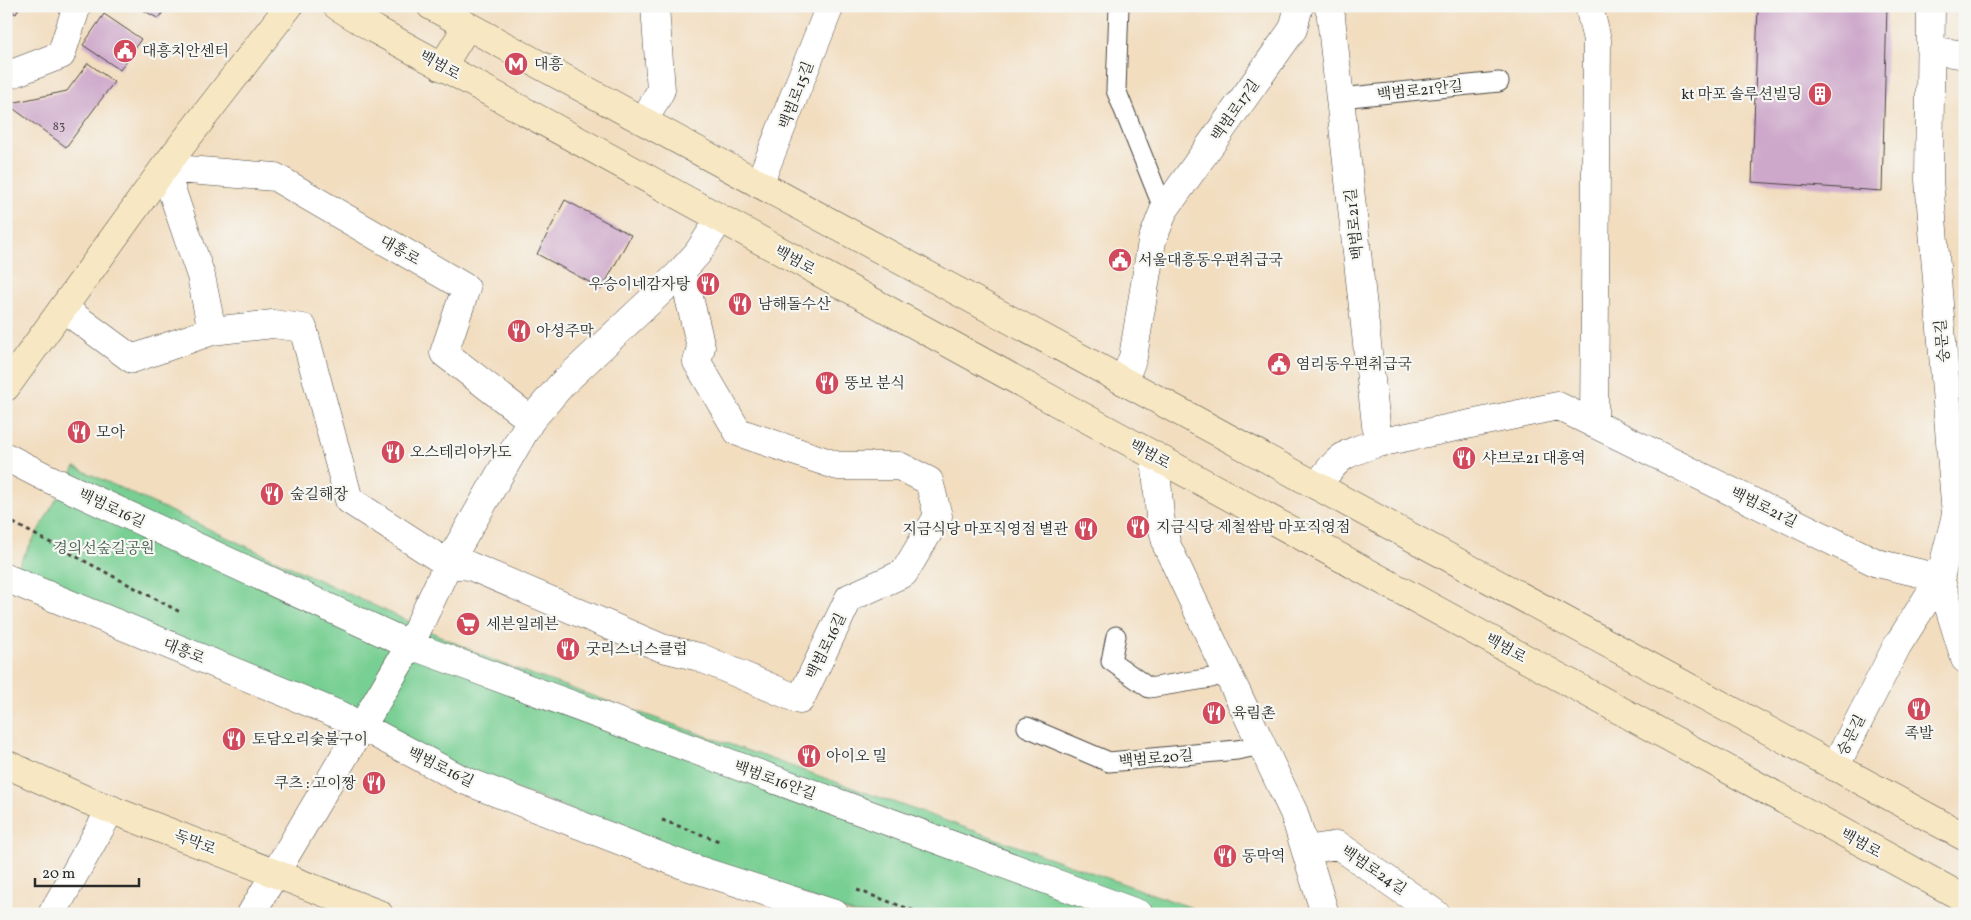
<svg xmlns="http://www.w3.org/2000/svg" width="1971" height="920" font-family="Vollkorn,'Noto Serif KR',serif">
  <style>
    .green { fill: #78cf93; stroke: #527d5f }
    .building { fill: #cea8ca }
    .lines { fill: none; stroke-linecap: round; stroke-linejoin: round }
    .lane-casing { stroke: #494641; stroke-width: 21 }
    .street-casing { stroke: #494641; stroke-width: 29 }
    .secondary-casing { stroke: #494641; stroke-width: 29 }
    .path { stroke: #494641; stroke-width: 3; stroke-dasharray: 4 4; stroke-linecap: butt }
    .lane { stroke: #fff; stroke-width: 19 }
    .street { stroke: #fff; stroke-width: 28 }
    .secondary { stroke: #f7e8c3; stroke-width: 28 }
    .labels { text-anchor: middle; stroke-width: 4.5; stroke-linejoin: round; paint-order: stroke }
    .number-label { font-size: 12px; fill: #544a53 }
    .poi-label { font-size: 15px; fill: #2b2b2b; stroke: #f6f6f2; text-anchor: start }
    .street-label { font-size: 15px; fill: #2b2b2b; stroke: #f6f6f2 }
    .park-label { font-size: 15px; fill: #425c4a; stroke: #f6f6f2 }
  </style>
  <rect width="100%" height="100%" fill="#f6f6f2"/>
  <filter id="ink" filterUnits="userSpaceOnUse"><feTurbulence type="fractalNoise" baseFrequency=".02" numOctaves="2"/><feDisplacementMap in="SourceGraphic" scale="10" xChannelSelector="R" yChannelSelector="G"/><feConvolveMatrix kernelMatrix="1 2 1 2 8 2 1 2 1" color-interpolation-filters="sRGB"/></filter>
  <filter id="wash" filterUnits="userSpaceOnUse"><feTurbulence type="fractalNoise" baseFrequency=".0096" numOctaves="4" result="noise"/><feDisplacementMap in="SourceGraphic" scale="20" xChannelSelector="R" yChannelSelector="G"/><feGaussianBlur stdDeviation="1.12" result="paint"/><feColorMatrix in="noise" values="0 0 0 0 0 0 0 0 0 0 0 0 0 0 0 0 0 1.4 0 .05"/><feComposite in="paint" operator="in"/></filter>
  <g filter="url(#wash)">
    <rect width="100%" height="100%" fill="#f2ddbf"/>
    <path class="green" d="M75,467L494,661L1209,914H855L469,772L12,576Z"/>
    <g id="blocks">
      <path class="building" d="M6,6H20L16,14L6,9Z
        M136,6H166L159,19Z
        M1758,6H1887L1882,191L1752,182Z
        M104,14L141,39L120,70L83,45Z
        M88,63L114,82L66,147L7,104L67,91Z
        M565,200L631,235L602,289L537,254Z"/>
    </g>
  </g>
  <g filter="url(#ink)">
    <use href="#blocks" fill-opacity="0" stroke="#494641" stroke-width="1"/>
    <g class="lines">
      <g class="lane-casing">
        <path id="lane" d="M1119,6L1116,90L1164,210
          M1340,98L1499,82
          M1116,636L1111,661L1149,688L1211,678L1227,672
          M1027,727L1109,762L1237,750L1262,745"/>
      </g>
      <g class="street-casing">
        <path id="street" d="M1328,6L1330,8L1378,443
          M1589,6L1597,40L1594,424
          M1931,50L1965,55
          M6,76L61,55L77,6
          M644,121L661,90L655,6
          M759,184L830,6
          M63,308L132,359L212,331L273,324L303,328L349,500L448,564L470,566L662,648L699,657L800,700L849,598L904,573L938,516L929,481L899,466H838L738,432L697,362L701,347L686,285L678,275
          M212,331L201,276L164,168L275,177L466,288L444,353L531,420
          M1124,381L1133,357L1152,241L1164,210L1293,29L1299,6
          M1155,456L1160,517L1167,546L1294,813L1325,914
          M6,457L45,477L410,645L1139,914
          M1317,486C1339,456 1342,454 1378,443L1558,406L1877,563L1940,578
          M6,578L342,716L461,779L683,865L835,914
          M1940,578L1965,659
          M1835,767L1897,646L1940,578L1956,515L1929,180L1931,6
          M1306,850L1338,845L1436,914
          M52,914L111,809
          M251,914L410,645L448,564L531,420L562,384L678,275L697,254L720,219"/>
      </g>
      <g class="secondary-casing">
        <path id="secondary" d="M337,6L376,30L1965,899
          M431,6L1965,837
          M442,67L467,26
          M6,387L164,168L289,6
          M6,764L84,799L379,914"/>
      </g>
      <path class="path" d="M6,519L180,612
        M662,820L719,841
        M857,890L923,914"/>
      <use href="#lane" class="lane"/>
      <use href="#street" class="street"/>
      <use href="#secondary" class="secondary"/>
    </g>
  </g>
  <defs>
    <g id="civic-disc" transform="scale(1.25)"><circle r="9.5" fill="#d1495b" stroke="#f6f6f2"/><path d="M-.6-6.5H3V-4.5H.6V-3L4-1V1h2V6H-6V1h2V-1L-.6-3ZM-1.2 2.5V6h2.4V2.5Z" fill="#fff"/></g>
    <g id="metro-disc" transform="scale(1.25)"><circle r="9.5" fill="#d1495b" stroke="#f6f6f2"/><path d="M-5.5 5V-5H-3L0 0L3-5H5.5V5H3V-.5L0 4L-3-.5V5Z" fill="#fff"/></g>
    <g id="building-disc" transform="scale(1.25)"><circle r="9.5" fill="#d1495b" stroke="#f6f6f2"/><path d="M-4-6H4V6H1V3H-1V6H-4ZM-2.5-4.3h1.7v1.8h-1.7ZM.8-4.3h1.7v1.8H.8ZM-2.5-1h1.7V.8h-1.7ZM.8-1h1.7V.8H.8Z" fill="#fff"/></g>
    <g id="restaurant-disc" transform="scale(1.25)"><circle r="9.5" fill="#d1495b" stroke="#f6f6f2"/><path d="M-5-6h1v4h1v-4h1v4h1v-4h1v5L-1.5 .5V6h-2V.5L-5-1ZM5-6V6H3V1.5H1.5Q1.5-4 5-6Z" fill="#fff"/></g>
    <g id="supermarket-disc" transform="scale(1.25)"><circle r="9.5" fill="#d1495b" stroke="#f6f6f2"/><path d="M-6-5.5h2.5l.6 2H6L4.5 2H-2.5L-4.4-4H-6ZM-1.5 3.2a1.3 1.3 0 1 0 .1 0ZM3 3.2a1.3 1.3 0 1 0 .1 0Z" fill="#fff"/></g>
  </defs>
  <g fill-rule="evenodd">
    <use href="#civic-disc" x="125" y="51"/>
    <use href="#metro-disc" x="516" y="64"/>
    <use href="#building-disc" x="1820" y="94"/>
    <use href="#civic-disc" x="1120" y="260"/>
    <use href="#restaurant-disc" x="708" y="284"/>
    <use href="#restaurant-disc" x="740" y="304"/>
    <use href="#restaurant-disc" x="519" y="331"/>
    <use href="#civic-disc" x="1279" y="364"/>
    <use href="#restaurant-disc" x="827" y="383"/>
    <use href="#restaurant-disc" x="79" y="432"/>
    <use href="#restaurant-disc" x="393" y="452"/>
    <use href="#restaurant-disc" x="1464" y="458"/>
    <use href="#restaurant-disc" x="272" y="494"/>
    <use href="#restaurant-disc" x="1138" y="527"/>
    <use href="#restaurant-disc" x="1086" y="529"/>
    <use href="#supermarket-disc" x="468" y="624"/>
    <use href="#restaurant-disc" x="568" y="649"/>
    <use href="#restaurant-disc" x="1919" y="709"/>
    <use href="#restaurant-disc" x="1214" y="713"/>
    <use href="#restaurant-disc" x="234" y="739"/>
    <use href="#restaurant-disc" x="809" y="756"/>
    <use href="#restaurant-disc" x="374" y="783"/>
    <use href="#restaurant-disc" x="1225" y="856"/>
  </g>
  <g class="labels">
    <g class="number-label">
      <text x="59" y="130">83</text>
    </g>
    <g class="poi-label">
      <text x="142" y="56">대흥치안센터</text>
      <text x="534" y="69">대흥</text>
      <text x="1802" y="99" text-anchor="end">kt 마포 솔루션빌딩</text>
      <text x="1138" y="265">서울대흥동우편취급국</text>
      <text x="690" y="289" text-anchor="end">우승이네감자탕</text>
      <text x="758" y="309">남해돌수산</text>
      <text x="536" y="336">아성주막</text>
      <text x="1296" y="369">염리동우편취급국</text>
      <text x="844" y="388">뚱보 분식</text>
      <text x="96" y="437">모아</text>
      <text x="410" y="457">오스테리아카도</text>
      <text x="1482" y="463">샤브로21 대흥역</text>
      <text x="290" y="499">숲길해장</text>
      <text x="1156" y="532">지금식당 제철쌈밥 마포직영점</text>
      <text x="1068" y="534" text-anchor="end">지금식당 마포직영점 별관</text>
      <text x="486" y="629">세븐일레븐</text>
      <text x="586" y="654">굿리스너스클럽</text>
      <text x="1232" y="718">육림촌</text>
      <text x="1919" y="738" text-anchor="middle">족발</text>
      <text x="252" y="744">토담오리숯불구이</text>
      <text x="826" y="761">아이오 밀</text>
      <text x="356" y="788" text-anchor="end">쿠츠 : 고이짱</text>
      <text x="1242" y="861">동막역</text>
    </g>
    <g class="street-label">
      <text transform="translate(440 65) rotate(29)" y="5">백범로</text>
      <text transform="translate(1420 90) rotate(-6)" y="5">백범로21안길</text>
      <text transform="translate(796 95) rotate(-69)" y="5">백범로15길</text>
      <text transform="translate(1235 110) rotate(-55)" y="5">백범로17길</text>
      <text transform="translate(1354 224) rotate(-96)" y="5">백범로21길</text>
      <text transform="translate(400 250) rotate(30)" y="5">대흥로</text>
      <text transform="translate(795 260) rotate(29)" y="5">백범로</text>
      <text transform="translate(1942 341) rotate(-95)" y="5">숭문길</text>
      <text transform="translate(1150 454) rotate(29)" y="5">백범로</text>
      <text transform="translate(1764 507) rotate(26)" y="5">백범로21길</text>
      <text transform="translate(112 508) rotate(25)" y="5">백범로16길</text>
      <text transform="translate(826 646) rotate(-64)" y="5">백범로16길</text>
      <text transform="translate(1506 648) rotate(29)" y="5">백범로</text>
      <text transform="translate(184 651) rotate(22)" y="5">대흥로</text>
      <text transform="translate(1851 735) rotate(-63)" y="5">숭문길</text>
      <text transform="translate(1156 758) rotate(-5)" y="5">백범로20길</text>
      <text transform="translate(441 767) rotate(26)" y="5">백범로16길</text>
      <text transform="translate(775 780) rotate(20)" y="5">백범로16안길</text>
      <text transform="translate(195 842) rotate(21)" y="5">독막로</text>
      <text transform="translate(1861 843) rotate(29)" y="5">백범로</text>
      <text transform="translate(1374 870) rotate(34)" y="5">백범로24길</text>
    </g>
    <g class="park-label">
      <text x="104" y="553">경의선숲길공원</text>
    </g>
  </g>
  <rect width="1971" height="920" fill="none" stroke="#f6f6f2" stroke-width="25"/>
  <path d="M35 878v8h104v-8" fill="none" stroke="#2b2b2b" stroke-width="2.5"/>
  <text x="42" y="878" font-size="15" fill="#2b2b2b" stroke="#f6f6f2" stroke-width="4" paint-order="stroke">20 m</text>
</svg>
